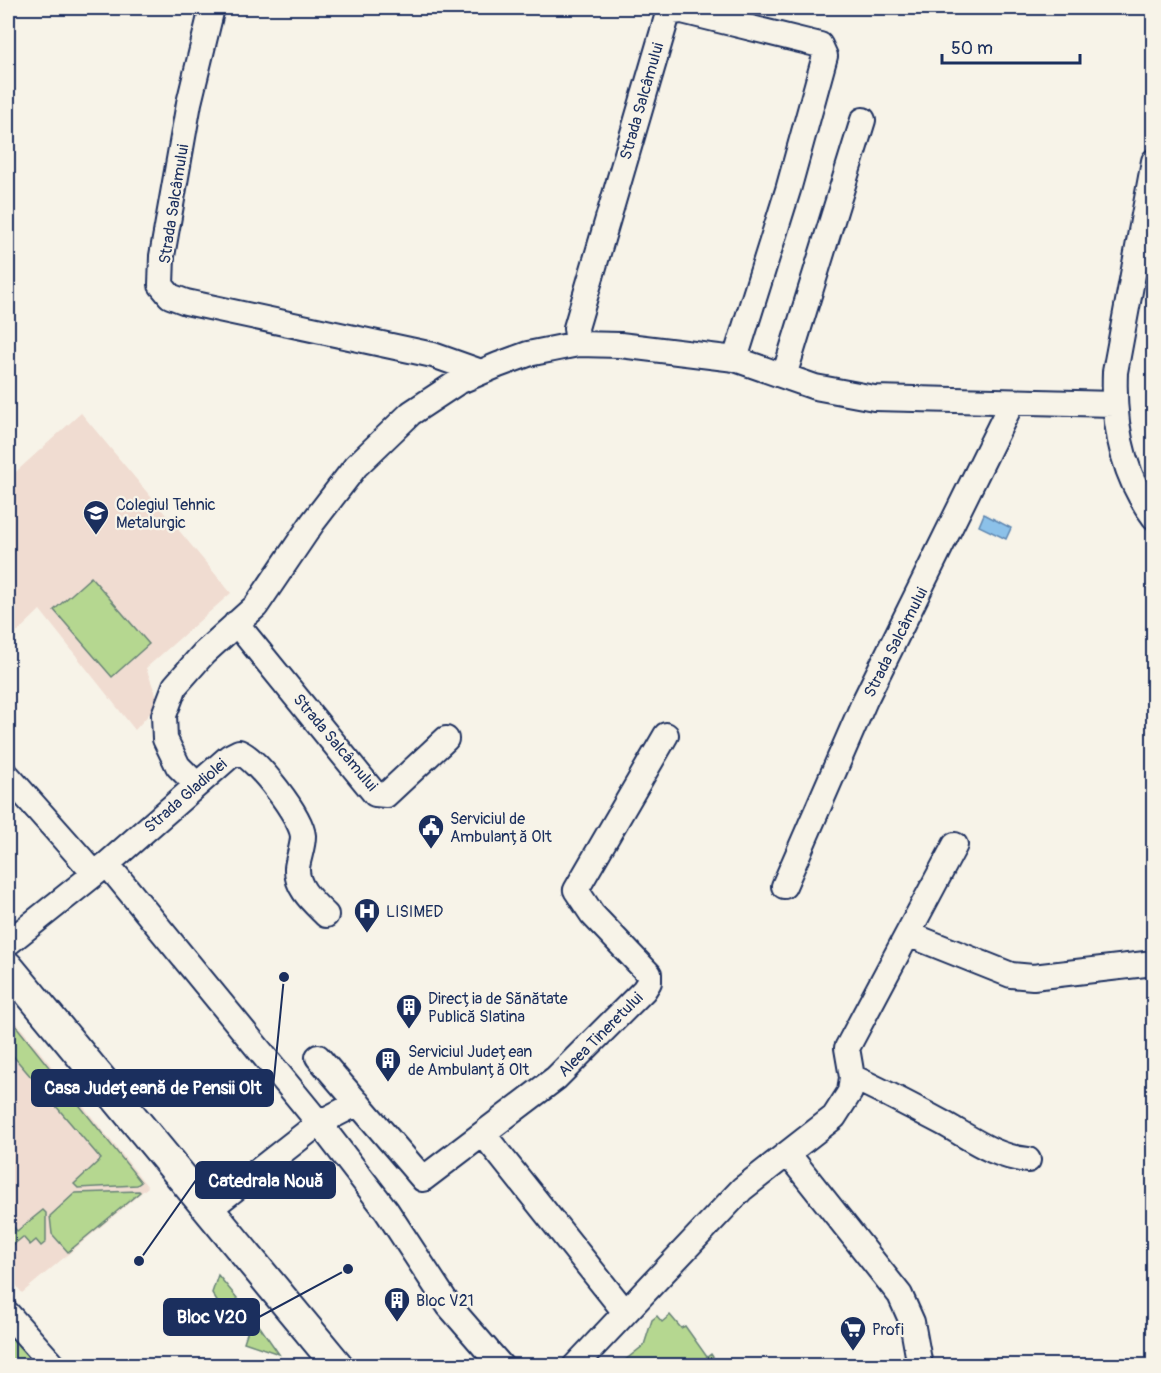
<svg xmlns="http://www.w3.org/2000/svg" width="1161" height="1373" font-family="Pangolin,sans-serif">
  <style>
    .built { fill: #f0dcd1 }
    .green { fill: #b5d790; stroke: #688377; stroke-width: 1.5 }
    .water { fill: #8cc1e9; stroke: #5f87b1; stroke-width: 1.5 }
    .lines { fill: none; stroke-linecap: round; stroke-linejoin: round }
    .minor-casing { stroke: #1b2f5e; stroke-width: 28 }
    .major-casing { stroke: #1b2f5e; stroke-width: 34 }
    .minor { stroke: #f7f3e8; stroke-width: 24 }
    .major { stroke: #f7f3e8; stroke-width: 30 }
    .labels { text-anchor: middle; stroke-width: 4.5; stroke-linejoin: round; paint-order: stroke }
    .street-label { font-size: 16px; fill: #1b2f5e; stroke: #f7f3e8 }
    .poi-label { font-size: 16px; fill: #1b2f5e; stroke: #f7f3e8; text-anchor: start }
    .leader { fill: none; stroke: #1b2f5e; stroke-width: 2 }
    .callout-dot { fill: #1b2f5e; stroke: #f7f3e8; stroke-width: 2 }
    .callout { fill: #1b2f5e; stroke: #1b2f5e; stroke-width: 2 }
    .callout-label { font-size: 18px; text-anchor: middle; font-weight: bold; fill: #fff }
  </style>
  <rect width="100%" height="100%" fill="#f7f3e8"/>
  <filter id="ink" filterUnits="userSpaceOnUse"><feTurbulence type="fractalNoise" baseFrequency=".0167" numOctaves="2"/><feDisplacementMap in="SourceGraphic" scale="12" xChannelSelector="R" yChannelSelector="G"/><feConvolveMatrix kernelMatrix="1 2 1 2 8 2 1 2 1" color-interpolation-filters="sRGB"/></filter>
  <g filter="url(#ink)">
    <path class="built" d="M81,413L231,593L146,668L159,703L135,730L40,610L8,641V479Z
      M8,1012L148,1187L22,1293L8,1275Z"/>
    <path class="green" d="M91,577L149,644L112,677L54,610Z
      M8,1016L141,1182L137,1185L78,1188L74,1184L101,1159L8,1050Z
      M139,1191L140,1192L68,1252L52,1234L50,1216L75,1193Z
      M43,1210L46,1213V1242L41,1246L36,1240L30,1245L23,1237L8,1249V1220L17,1231Z
      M218,1275L242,1304L231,1308L219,1305L212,1293Z
      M670,1315L681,1328L685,1326L707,1357L711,1354L715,1360L709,1365H619L644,1345L652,1320L657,1316L662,1322Z
      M258,1324L279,1354L244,1342L249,1327Z
      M8,1331L39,1365H8Z"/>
    <path class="water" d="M984,514L1011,528L1006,539L979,526Z"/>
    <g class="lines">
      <g class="minor-casing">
        <path id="minor" d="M212,8L189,103L162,256L161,285L170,296L186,302L433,355L481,372
          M1154,161L1115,372C1113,424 1122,475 1154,517
          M578,344L576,328L667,17L672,12L682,11L820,45L825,56L788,190L735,359
          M784,376L863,120
          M236,623L375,794L386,795L446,739
          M8,776L94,873
          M196,784L178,766L165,739L164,715L175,686L204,653L256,606L313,522L356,466L411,413L458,382L498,365L528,354L578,344L620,345L735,359L815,387L874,398L1114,404
          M107,864L319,1123L386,1210L449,1306L501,1366
          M784,886L865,700L1012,402
          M908,934L1011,975L1033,977L1154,963
          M8,943L107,864L229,757L239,752C257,759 301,816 303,836C303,847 298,858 297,868C296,888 313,902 326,915
          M318,1057L423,1179L556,1078L644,990L649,982V974L592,914L576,890L666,735
          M852,1077C883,1091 913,1107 943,1123C972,1139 995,1157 1028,1160
          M484,1135L625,1312
          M788,1154L900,1295L912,1322L920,1366
          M208,1210L319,1123L358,1103
          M8,1314L54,1366
          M575,1366L742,1189L834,1117L850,1092L852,1077L847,1048L955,845"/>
      </g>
      <g class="major-casing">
        <path id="major" d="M8,967L338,1366"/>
      </g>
      <use href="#minor" class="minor"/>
      <use href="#major" class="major"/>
    </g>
  </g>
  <defs>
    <g id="school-pin" transform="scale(1.35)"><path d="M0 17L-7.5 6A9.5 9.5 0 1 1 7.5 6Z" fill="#1b2f5e" stroke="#f7f3e8"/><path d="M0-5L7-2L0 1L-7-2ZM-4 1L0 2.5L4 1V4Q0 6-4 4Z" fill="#fff"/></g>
    <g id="civic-pin" transform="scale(1.35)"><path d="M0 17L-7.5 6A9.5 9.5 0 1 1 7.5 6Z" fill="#1b2f5e" stroke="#f7f3e8"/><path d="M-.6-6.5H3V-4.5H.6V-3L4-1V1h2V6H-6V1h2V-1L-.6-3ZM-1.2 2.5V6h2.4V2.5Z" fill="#fff"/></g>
    <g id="hospital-pin" transform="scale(1.35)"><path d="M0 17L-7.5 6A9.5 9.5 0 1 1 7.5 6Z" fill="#1b2f5e" stroke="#f7f3e8"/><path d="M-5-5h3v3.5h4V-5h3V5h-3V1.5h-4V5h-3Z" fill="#fff"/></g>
    <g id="building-pin" transform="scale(1.35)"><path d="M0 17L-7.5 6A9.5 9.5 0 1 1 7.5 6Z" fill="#1b2f5e" stroke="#f7f3e8"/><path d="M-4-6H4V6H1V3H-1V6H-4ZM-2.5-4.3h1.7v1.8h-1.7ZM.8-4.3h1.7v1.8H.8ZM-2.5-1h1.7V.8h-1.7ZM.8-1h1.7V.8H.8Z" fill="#fff"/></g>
    <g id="supermarket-pin" transform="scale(1.35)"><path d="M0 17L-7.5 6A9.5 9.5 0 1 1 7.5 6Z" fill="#1b2f5e" stroke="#f7f3e8"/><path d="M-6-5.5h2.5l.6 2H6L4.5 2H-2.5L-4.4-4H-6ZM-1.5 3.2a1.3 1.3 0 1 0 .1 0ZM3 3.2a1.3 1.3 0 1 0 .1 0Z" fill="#fff"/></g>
  </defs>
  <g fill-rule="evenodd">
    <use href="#school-pin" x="96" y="513"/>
    <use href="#civic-pin" x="431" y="827"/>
    <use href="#hospital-pin" x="367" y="911"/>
    <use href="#building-pin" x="409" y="1007"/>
    <use href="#building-pin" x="388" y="1060"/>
    <use href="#building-pin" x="397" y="1300"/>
    <use href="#supermarket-pin" x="853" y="1329"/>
  </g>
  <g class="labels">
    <g class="street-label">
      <text transform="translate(641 101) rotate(-74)" y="6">Strada Salcâmului</text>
      <text transform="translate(173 204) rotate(-81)" y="6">Strada Salcâmului</text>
      <text transform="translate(895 642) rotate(-63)" y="6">Strada Salcâmului</text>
      <text transform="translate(336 742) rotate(50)" y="6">Strada Salcâmului</text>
      <text transform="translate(185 795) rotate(-41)" y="6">Strada Gladiolei</text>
      <text transform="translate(600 1034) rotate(-45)" y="6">Aleea Tineretului</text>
    </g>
    <g class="poi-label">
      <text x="116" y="510">Colegiul Tehnic<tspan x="116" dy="18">Metalurgic</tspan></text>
      <text x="450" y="824">Serviciul de<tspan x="450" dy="18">Ambulanță Olt</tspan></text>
      <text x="386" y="917">LISIMED</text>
      <text x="428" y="1004">Direcția de Sănătate<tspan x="428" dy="18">Publică Slatina</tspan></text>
      <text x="408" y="1057">Serviciul Județean<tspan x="408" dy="18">de Ambulanță Olt</tspan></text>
      <text x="416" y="1306">Bloc V21</text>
      <text x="872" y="1335">Profi</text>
    </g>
  </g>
  <path class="leader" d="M284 977L273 1088M139 1261L196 1180M348 1269L259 1317"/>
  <g class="callout-dot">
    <circle cx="284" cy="977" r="6"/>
    <circle cx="139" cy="1261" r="6"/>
    <circle cx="348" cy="1269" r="6"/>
  </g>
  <g class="callout">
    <rect x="32" y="1070" width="241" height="36" rx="6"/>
    <rect x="196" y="1162" width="139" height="36" rx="6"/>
    <rect x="164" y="1299" width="95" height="36" rx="6"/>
  </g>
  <g class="callout-label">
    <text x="153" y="1094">Casa Județeană de Pensii Olt</text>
    <text x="266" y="1187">Catedrala Nouă</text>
    <text x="212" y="1323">Bloc V20</text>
  </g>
  <rect width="1161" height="1373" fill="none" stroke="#f7f3e8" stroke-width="30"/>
  <rect x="15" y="15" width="1131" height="1343" fill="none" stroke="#1b2f5e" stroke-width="2" filter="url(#ink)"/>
  <path d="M942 54v9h138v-9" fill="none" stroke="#1b2f5e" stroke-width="3"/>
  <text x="951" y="54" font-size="18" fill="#1b2f5e" stroke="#f7f3e8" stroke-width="4.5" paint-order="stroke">50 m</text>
</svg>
